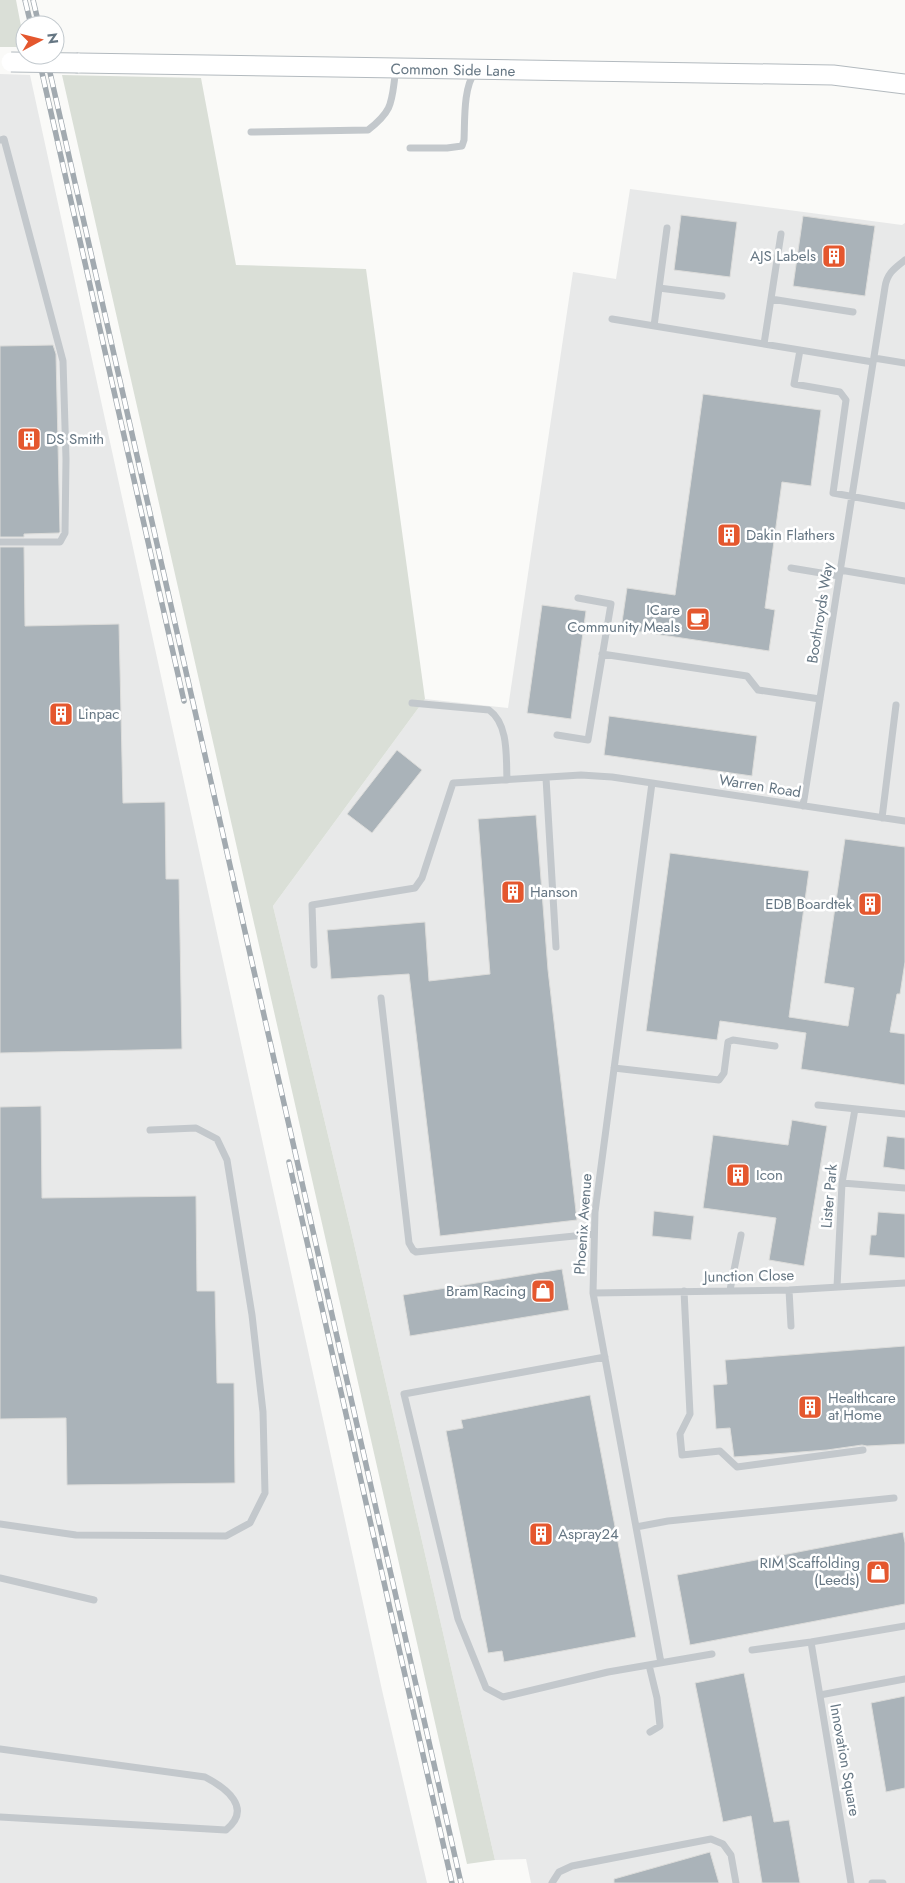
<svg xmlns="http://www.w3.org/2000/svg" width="905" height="1883" viewBox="0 0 905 1883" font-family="Jost,sans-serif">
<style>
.built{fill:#e8e9e9}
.green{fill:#dadfd7}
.building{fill:#aab3b9;stroke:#dcdcda}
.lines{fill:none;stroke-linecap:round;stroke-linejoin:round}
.secondary-casing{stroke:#b3babf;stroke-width:21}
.service{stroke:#c3c8cc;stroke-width:7}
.secondary{stroke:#fff;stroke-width:19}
.rail-casing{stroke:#a2aab0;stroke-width:5.5}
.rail{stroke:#fff;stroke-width:4;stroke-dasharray:11;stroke-linecap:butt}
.secondary-bridge-casing{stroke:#b3babf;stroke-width:21;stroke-linecap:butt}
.secondary-bridge{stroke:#fff;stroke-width:19}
.labels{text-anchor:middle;stroke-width:5;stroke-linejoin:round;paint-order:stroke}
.street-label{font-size:15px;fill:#657683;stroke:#fff}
.poi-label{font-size:15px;fill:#657683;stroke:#fff;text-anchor:start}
</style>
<rect width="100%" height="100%" fill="#fafaf8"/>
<!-- built -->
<path class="built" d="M0 74 30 75 382 1690 427 1883H0Z
M630 189 902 225 905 223V1883H531L526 1859 495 1860 352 1235 273 906 425 699 508 708 573 272 616 279Z"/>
<!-- green -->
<path class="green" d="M0 0H16L25 47H0Z
M62 75 201 78 236 265 366 269 425 699 273 906 352 1235 495 1860 467 1864Z"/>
<!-- building -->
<path class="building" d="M681 215 737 222 730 277 674 270Z
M803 216 875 226 865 296 793 286Z
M53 345 56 354 60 532 59 533 24 534V537H0V346Z
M703 394 821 410 811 486 782 482 765 608 775 610 769 651 621 629 627 588 675 595Z
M0 547H24L25 626 119 624 123 803 165 802 166 879H179L182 1049 0 1053Z
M542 605 586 611 571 719 527 713Z
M609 716 757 736 752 776 604 755Z
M397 750 422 770 372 833 347 814Z
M536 815 548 970 577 1220 440 1236 409 974 331 979 327 930 425 922 429 981 490 974 478 819Z
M845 839 905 847V962L900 994H897L890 1032 905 1034V1085L801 1069 806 1033 720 1021 717 1040 646 1031 670 853 809 871 789 1017 848 1026 854 988 824 983Z
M41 1106 42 1198 196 1196 197 1291H215L217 1383H234L235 1483 67 1485 66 1418 0 1419V1107Z
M792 1120 827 1126 804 1266 769 1260 776 1218 703 1208 713 1135 788 1145Z
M887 1136 905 1138V1170L883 1167Z
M654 1211 694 1216 691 1240 652 1236Z
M878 1212 905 1214V1258L869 1255 871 1235H876Z
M562 1269 569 1310 410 1336 403 1295Z
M905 1346V1444L867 1446 862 1445 827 1450 734 1457 730 1428 716 1429 713 1385 727 1384 725 1360Z
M590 1395 636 1637 504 1662 502 1651 488 1653 446 1431 463 1428 461 1420Z
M903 1532 905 1543V1604L690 1645 677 1575Z
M744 1673 774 1822 789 1820 800 1883H762L751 1816 723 1822 695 1683Z
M905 1696V1788L886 1792 871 1703Z
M710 1852 719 1883H614V1879Z"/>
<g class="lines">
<!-- secondary casing -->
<g class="secondary-casing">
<path id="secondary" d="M78 63 833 75 905 84"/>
</g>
<!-- service -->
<path class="service" d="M251 132 368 130C395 109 391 101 396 69
M0 140 4 139 63 361 66 459 65 533 60 542H0
M410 148H447L462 146 464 140C465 121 463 88 475 72
M659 288 722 296
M771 299 853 312
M612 319 873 362
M654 326 667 228
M764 344 781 234
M800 350 794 384 840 392 846 400 833 493 905 506
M874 358 905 363
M791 568 839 576
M840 570 905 581
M602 654 747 676 758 690 820 699
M412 703 489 710C509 724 506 758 507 780
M557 735 588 740 611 604 578 598
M546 778 556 947
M652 783 595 1212 593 1293 661 1663
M803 806 885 287C887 273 895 268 905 260
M882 818 896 705
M314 965 312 905 415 888 422 878 453 783 581 775 612 777 905 821
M381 998 409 1243 413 1250 416 1252 594 1234
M614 1068 719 1080 724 1073 728 1042 733 1040 775 1046
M818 1105 905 1114
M842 1183 905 1188
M837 1287 842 1183 855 1109
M730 1290 741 1235
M789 1290 791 1326
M684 1291 690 1414 680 1434 682 1455 720 1451 737 1467 863 1450
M593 1293 789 1290 905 1283
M605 1357 404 1394 458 1619 486 1688 503 1697 608 1672 712 1654
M0 1524 76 1535 226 1536 250 1523 265 1493 263 1412 252 1315 227 1160 217 1139 196 1128 150 1130
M636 1527 668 1521 894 1498
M0 1578 94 1600
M811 1642 851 1883
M752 1650 811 1642 905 1626
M649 1665 657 1698 660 1726 650 1732
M820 1695 905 1679
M0 1749 205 1777C226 1788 253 1808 226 1830L0 1817
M552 1883 559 1872 572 1866 711 1839 723 1844 731 1855 736 1883
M872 1883H883"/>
<!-- secondary -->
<use href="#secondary" class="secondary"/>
<!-- rail casing -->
<g class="rail-casing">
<path id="rail" d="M25 0 31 25
M33 0 39 25
M38 55 184 701
M46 55 461 1883
M289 1162 452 1883"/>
</g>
<!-- rail -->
<use href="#rail" class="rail"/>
<!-- secondary-bridge casing -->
<g class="secondary-bridge-casing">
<path id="secondary-bridge" d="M11 62 78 63"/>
</g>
<!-- secondary-bridge -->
<use href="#secondary-bridge" class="secondary-bridge"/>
</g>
<!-- icons -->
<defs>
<g id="building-square" transform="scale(1.25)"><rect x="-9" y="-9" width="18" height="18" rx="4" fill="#e4572e" stroke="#fff"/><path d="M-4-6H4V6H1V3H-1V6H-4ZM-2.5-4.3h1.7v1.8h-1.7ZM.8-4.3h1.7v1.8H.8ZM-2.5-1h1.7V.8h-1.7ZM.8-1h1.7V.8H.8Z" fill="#fff"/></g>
<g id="cafe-square" transform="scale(1.25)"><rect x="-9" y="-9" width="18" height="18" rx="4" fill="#e4572e" stroke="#fff"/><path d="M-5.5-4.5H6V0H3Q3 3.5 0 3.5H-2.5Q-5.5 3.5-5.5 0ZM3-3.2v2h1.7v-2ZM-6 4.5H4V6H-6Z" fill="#fff"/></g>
<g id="shop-square" transform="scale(1.25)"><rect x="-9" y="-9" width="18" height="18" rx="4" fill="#e4572e" stroke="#fff"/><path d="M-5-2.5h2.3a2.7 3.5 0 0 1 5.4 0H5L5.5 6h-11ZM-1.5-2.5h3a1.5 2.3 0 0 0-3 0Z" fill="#fff"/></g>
</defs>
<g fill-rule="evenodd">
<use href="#building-square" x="834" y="256"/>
<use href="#building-square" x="29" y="439"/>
<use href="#building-square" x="729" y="535"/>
<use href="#cafe-square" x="698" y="619"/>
<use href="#building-square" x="61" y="714"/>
<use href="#building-square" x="513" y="892"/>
<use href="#building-square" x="870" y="904"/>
<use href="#building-square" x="738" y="1175"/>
<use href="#shop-square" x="543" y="1291"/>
<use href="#building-square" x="810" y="1407"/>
<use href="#building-square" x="541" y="1534"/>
<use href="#shop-square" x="878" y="1572"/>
</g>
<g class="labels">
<!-- street labels -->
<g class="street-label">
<text transform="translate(453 70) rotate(1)" y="5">Common Side Lane</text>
<text transform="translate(820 613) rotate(-81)" y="5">Boothroyds Way</text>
<text transform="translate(760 786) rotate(9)" y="5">Warren Road</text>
<text transform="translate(829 1196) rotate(-85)" y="5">Lister Park</text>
<text transform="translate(583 1224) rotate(-86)" y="5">Phoenix Avenue</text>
<text transform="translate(749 1276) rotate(-1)" y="5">Junction Close</text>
<text transform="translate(845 1760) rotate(80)" y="5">Innovation Square</text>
</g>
<!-- poi labels -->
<g class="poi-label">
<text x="816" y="261" text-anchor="end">AJS Labels</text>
<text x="46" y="444">DS Smith</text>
<text x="746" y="540">Dakin Flathers</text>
<text x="680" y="615" text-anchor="end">ICare<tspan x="680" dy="17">Community Meals</tspan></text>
<text x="78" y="719">Linpac</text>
<text x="530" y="897">Hanson</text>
<text x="852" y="909" text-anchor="end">EDB Boardtek</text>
<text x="756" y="1180">Icon</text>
<text x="526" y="1296" text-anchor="end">Bram Racing</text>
<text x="828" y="1403">Healthcare<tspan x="828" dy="17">at Home</tspan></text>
<text x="558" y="1539">Aspray24</text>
<text x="860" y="1568" text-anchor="end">RIM Scaffolding<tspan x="860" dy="17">(Leeds)</tspan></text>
</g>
</g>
<!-- north arrow -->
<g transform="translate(40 40) rotate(83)"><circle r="24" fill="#ffffff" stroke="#c1c8cd"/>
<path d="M0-4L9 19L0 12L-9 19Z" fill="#e4572e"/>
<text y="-8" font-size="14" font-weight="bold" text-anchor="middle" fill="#657683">N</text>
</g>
</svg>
